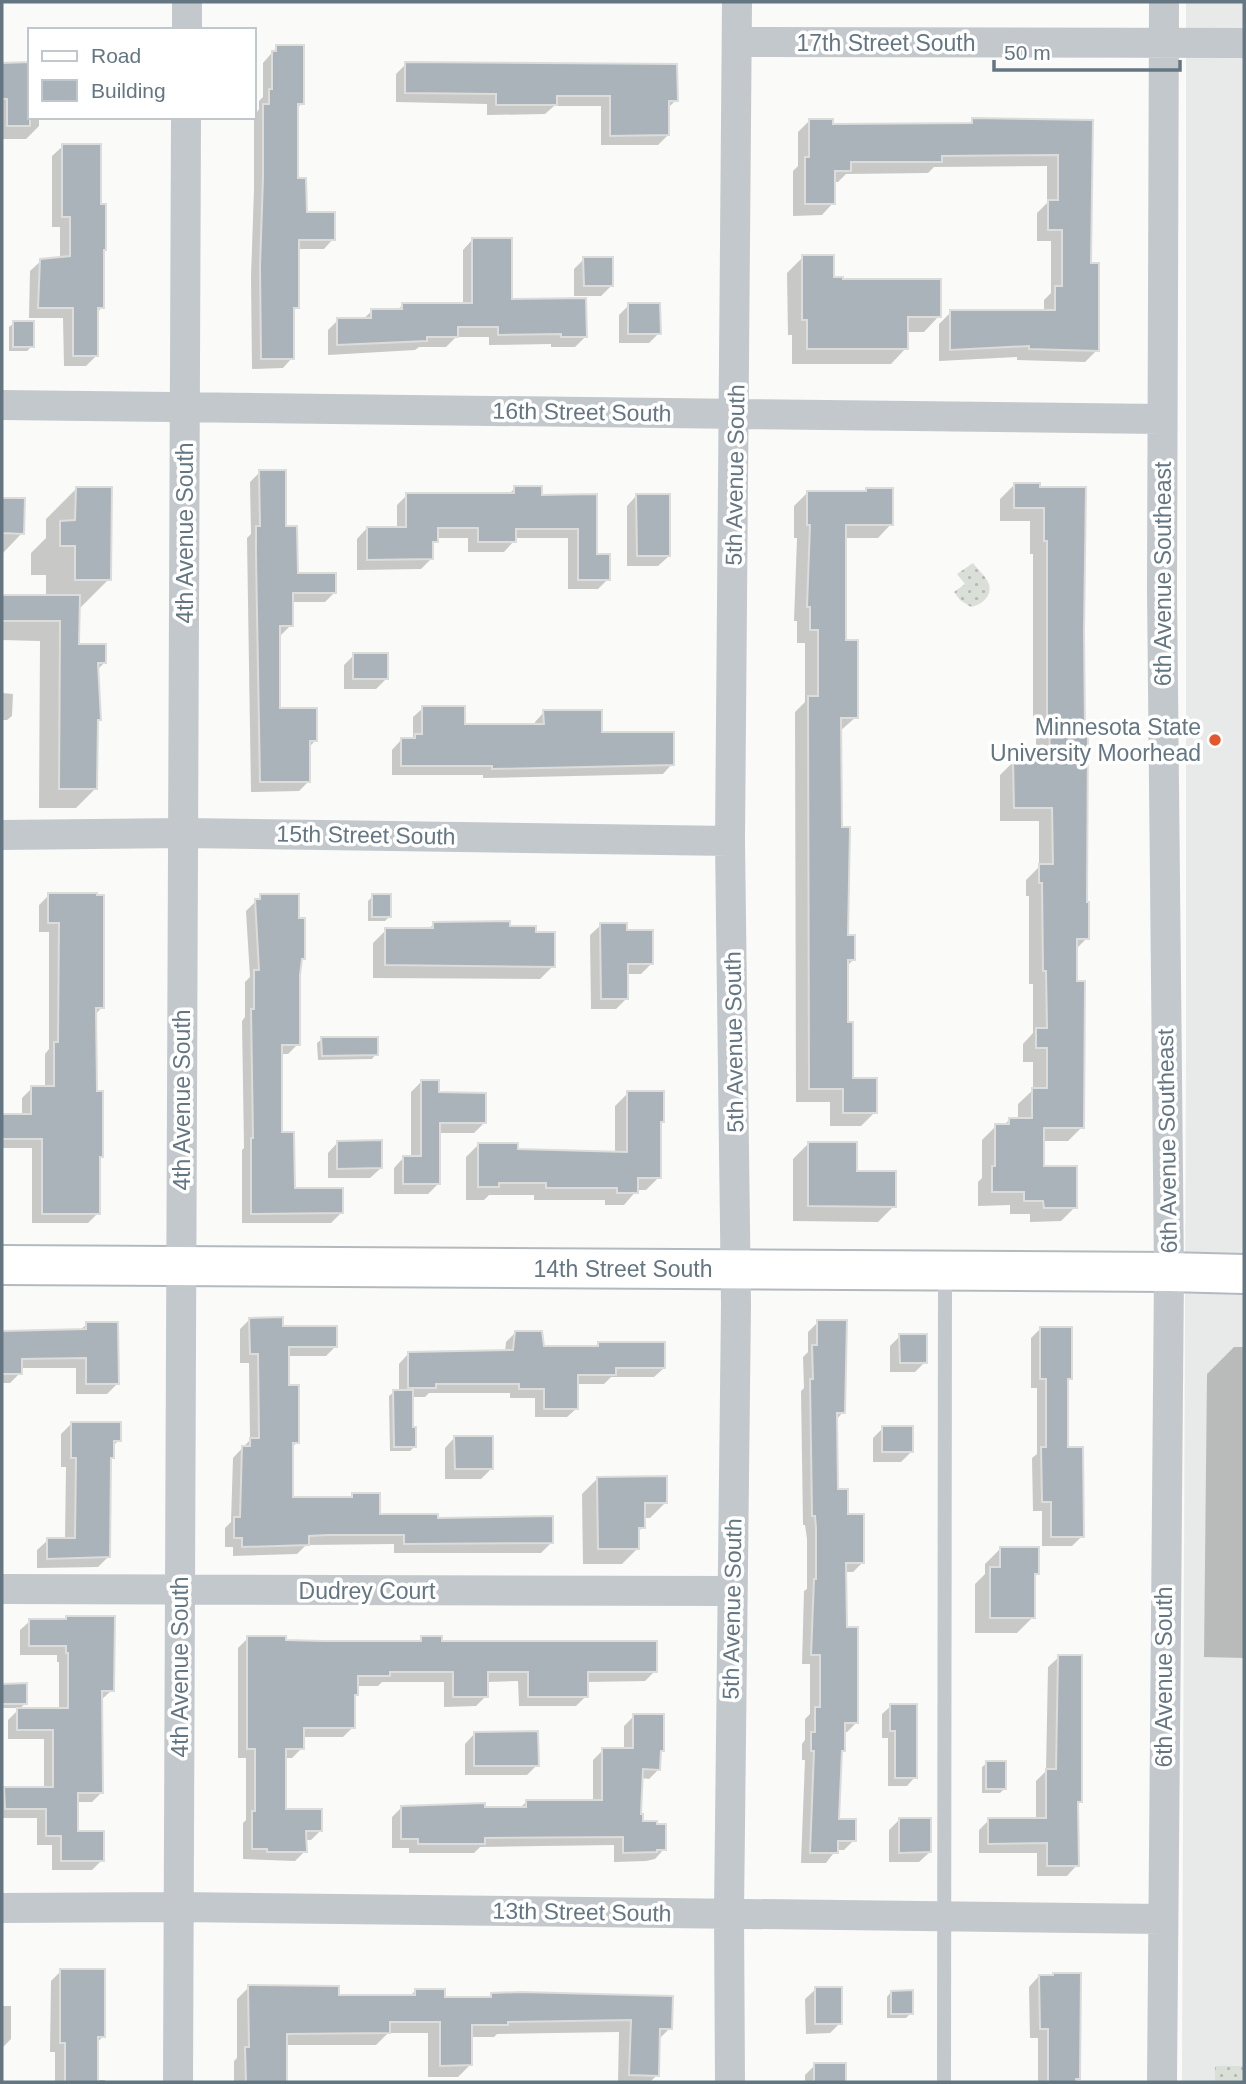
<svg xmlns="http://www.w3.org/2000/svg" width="1246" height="2084" viewBox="0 0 1246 2084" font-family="Helvetica,sans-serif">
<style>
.built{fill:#e8e9e9}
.park{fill:url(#park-dots)}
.shadow{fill:#0003}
.building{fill:#aab3b9;stroke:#dcdcda;stroke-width:2}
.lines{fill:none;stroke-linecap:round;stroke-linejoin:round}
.secondary-casing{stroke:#b3babf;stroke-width:42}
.lane{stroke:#c3c8cc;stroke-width:14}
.street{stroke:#c3c8cc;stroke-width:30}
.secondary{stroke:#fff;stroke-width:38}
.poi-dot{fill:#e4572e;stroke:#fff;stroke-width:2.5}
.labels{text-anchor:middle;stroke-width:7;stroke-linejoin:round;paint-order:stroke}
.street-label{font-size:23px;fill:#657683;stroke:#fff}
.poi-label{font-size:23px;fill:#657683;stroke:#fff;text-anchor:end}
</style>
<defs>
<pattern id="park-dots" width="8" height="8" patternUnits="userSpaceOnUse" patternTransform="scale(1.75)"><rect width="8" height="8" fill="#dadfd7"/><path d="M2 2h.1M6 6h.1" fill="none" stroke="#b4b9b4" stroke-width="1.8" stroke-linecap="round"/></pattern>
</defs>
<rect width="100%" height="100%" fill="#fafaf8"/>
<!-- built -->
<path class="built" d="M1186 2H1244V2082H1182L1186 1049Z"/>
<!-- park -->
<path class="park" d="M973 563C977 569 985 575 988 582 994 595 982 605 971 607L960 600 954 592 965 584 957 574Z
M1215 2066H1244V2082H1215Z"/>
<!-- shadow -->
<path class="shadow" d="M277 47 302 103 297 109V180L305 214 333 239 324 249H297V308L292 312V358L283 368 252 369 251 277 254 189V117L259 109V101L263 97V63Z
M2 64H30V117H39V126L26 139H2Z
M406 64 676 100 668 108V135L658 145H601V106H554L545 114 487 115V104L396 102V74Z
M810 120 831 125H967L973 120 1091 121 1089 265 1097 350 1085 362 1017 360V357L939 361V324L951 312H1044V300L1051 293V241H1037V213L1047 203V166L934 167 928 173 846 174 838 182H833V203L822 215 793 216V171L798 166V132Z
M63 146 99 206 102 307 96 314 97 355 86 366H64L63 318H29L30 271 41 261 60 259V227H52V156Z
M473 239 510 300 585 337 575 347H551V344L489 345V337H456L446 347H419L415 350 328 355V330L338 320H362L372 311 397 310 403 305 463 304V250Z
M803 257 833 279 939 316 924 332H906V348L891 364H792V335H788L787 273Z
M584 259 611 286 601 296H574V269Z
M629 305 659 333 649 343H619V315Z
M14 323 32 346 27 351H9V327Z
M260 472 285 528 296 575 335 592 325 602H291V625L281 635H278V710L315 741 309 747V781L299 791 251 792 247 538 251 534 250 482Z
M1014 485 1038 489H1084L1082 631 1087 938 1076 949 1082 1127 1068 1141H1043V1168L1075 1207 1061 1221 1030 1222V1214H1010V1205L978 1206V1182L982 1178V1140L996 1126 1004 1125 1009 1120H1018V1104L1033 1090V1062H1023V1044L1033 1033V984H1029V896H1026V880L1039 867V821H1000V775L1014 761H1036V729H1033V554H1030V521H1000V499Z
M515 488 540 497 595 496 596 556 608 579 598 589H568V538H514V541L504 552H468V538H437L431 547V559L421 569 357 570V539L367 528H397V505L407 495H508Z
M76 489 109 579 79 609 77 646 104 663 97 670 96 788 76 808H39L40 641 2 640V596L46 597V575H31V553L46 538V519Z
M891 490V524L878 538H844V642L856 717 840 731V829L846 936 854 959 846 967V1023L852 1080 875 1112 861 1126H830V1102H796L795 712 805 702V643H797V621H794L797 538H794V506L808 492Z
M637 495 669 556 658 566H627V506Z
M2 500H23L22 533 2 554Z
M354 655 386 679 376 689H344V665Z
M2 693 13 694 12 716 7 720H2Z
M423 708 464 726H535V722L544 712 672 764 663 774 483 778V775H392V750L401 740 413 738V717Z
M49 895 102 1007 95 1015V1093L101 1157 98 1160V1213L88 1223H32V1148H2V1116H22V1098L32 1088 45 1087V1054L49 1049V932H39V905Z
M261 896 300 961 298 1044 288 1054H280V1133L293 1190 341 1213 331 1223H242V1150L244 1148 242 1021 245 1017V982L250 977 246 911Z
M373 896 389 917 385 921H368V901Z
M434 924 509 928 534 934 553 966 540 979 373 978V943L386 930H427Z
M601 925 626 932 651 964 641 974H626V999L616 1009H591L590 935Z
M322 1039 376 1054 372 1059 318 1060 317 1043Z
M422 1081 484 1123 474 1133H438L439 1183 428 1194H394V1168L404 1157H411V1092Z
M628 1093 662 1121 659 1124V1177L646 1190H637L624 1205H605V1200H534V1195H489L484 1200H466V1157L479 1144 516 1151 615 1153V1106Z
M338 1142 381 1168 370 1178H328V1153Z
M809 1143 855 1173 894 1206 878 1222 793 1221V1159Z
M250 1319 336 1346 326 1356H288V1386L297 1442 291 1449 292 1499H349L353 1495 379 1515 437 1520 551 1543 541 1553H394V1544L306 1545 297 1554 233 1556V1547H225V1528L231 1522 233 1458 250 1440 249 1363H240V1329Z
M818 1322 843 1412 836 1420 837 1491 863 1562 853 1572H844L845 1629 857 1722 847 1732H843L837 1821 854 1840 844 1850H836L826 1863H801L805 1760H802V1744L805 1740V1719L810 1714V1664H802L804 1591 807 1589V1539L805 1525H803L801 1391 804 1388 803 1357 808 1352V1332Z
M87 1324 117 1384 107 1394H76V1368H20V1373L10 1383H2V1333L80 1330Z
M1041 1328 1070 1379 1067 1382V1449L1082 1536 1072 1546H1042V1511H1033L1032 1458 1037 1454V1388H1031V1338Z
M516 1332 543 1348H595L599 1344 664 1368 654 1377H611L604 1384H576L577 1408 567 1417H535V1398H510V1393H429L425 1397H411V1429L414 1447 410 1451H390L389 1396 394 1392H399V1364L408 1354 505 1352 506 1342Z
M900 1336 925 1362 915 1372H890V1346Z
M1234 1347H1244V1658L1204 1657 1207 1374Z
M71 1424 119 1440 112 1447V1457L109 1460 108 1557 98 1567 37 1568V1550L48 1540H65L66 1467H61V1434Z
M883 1428 911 1452 901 1462H873V1438Z
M455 1437 491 1469 481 1479H445V1448Z
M598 1478 666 1502 650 1518H643V1527L638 1532V1548L622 1564H583L582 1494Z
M1000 1549 1037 1574 1033 1577V1617L1017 1633H975V1584L985 1574V1564Z
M113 1618 112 1690 101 1700 102 1792 92 1802H76V1833L102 1860 92 1870H52V1845H37V1818H2V1792L5 1789H44V1739H8V1720L20 1708H2V1685H26V1703L18 1710H59V1662H57V1655H20V1630L30 1621Z
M248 1638 284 1641 417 1643 422 1638 440 1643 655 1671 645 1681 586 1682V1696L576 1706H519L518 1681 486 1682V1696L476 1706 444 1707V1682H382L378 1686H356L357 1695 353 1698V1727L343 1737H302V1748L292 1758H284V1811L321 1830 311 1840H305V1851L295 1861 243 1859V1823L246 1820V1758H238V1648Z
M1059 1657 1081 1802 1076 1806 1077 1865 1067 1876H1037V1853H979V1830L989 1820H1036V1781L1046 1771 1048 1667Z
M891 1706 915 1777 907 1786H888V1738H882V1714Z
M634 1716 662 1750 659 1753V1769L649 1779 641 1778 639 1815 641 1822 664 1849 655 1859 646 1861 614 1862V1845L480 1847 474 1853H409V1848H392V1817L402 1807 519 1809 526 1802H593V1760L603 1750H624V1726Z
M475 1733 537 1765 527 1775H465V1744Z
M987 1763 1004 1789 1000 1793H982V1767Z
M899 1820 930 1852 919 1862H889V1830Z
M61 1971 104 2036 96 2043V2080H105V2082H55V2052H50L51 1981Z
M1039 1976H1052L1078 2079 1075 2082H1038V2038H1030L1029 1987Z
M249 1987 338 1996H410L415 1991 443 1999H487L491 1995 521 1994 670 2028 658 2040 657 2075 650 2082H618L619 2032 497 2034 494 2037H471V2064L458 2077H428V2033H388L376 2045H285L286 2082H234V2061L237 2058V1999Z
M816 1989 840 2023 830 2033 806 2034 805 1999Z
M891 1992 911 2013 906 2018H887V1997Z
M2 2006H11V2039L2 2048Z
M844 2064V2082H805V2075L815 2065Z"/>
<!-- building -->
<path class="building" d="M276 45H304V104H298V178H306L307 212H335V240H299V308H294V359H261L260 266 263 178V104H269V89H272V51H276Z
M30 62V126H7V99H2V63Z
M405 62 677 64 678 101H669V135L610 136V96H557V105H496V94L405 93Z
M972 118 1093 120 1091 263H1099V351L1029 349V346L950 350V310H1055V286H1062V230H1048V200H1058V155L942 156V162H851V171H835V204H805V157H809V119H833V124L972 123Z
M62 144H101V204H106V250H104V308H98V356H73V308H38L40 259 70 256V217H62Z
M472 238H512V299L586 298 587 337H561V334L498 335V327H458V337H427V341L337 345V318H371V309H402V303H472Z
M802 255H834V277H843V279H941V317H908V349H807V320H802Z
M583 257H613V286H584Z
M628 303H660L661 334H628Z
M13 321H34V347H13Z
M259 470H286V526H297L298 573H336V593H293V626H280V708H317V741H310V782H260L256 555V526H260Z
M1014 483H1040V487H1086L1084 631 1085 732H1088L1087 902H1089V939H1077V981H1085L1084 1128H1044V1166H1077V1208H1044L1043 1201H1024V1192H992V1166H995V1124H1009V1118H1032V1088H1047V1048H1036V1028H1047L1046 971H1043L1042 883H1039V864H1053L1052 808H1014L1013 759H1050L1049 716H1047V541H1044V508H1014Z
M514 486H542V495L597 494V554H610V580H578V529H516V542H478V528H438V542H433V559L367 560V527H406V493H514Z
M76 487H112L111 580H75V546H60V521L75 520Z
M866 488H893V525H846V640H858V718H841L842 827H850L848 935H855V960H848V1022H853V1078H877V1113H843V1089H809L808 696H818V630H810V607H807L810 525H807V491H866Z
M636 494H670V556H637Z
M2 498H25L24 534 2 533Z
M2 595H80L79 644H106V663H98L101 720H98L97 789H59L60 621H2Z
M353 653H388V679H353Z
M422 706H465V724H544L543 710H602V732H674V765L492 769V766H401V738H415V734H422Z
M48 893H97V895H104V1008H96L97 1091H103V1157H100V1214H42V1139H2V1114H31V1086H54V1042H58L59 923H48Z
M260 894H299V918H305V959H302L300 975V1045H282V1132H294L295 1188H343V1213L251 1214V1138H253L251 1009H254V970H259L255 899H260Z
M372 894H391V917H372Z
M510 921V926H536V932H555V967L385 965V928H433V922Z
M600 923H627V930H653V964H628V999H601Z
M321 1037H378V1055L322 1056Z
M421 1080H439V1092L486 1093V1123H440V1184H403V1156H421Z
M627 1091H664V1122H661V1178H638V1193H617V1188H546V1183H499V1187H478V1143H518V1149L627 1152Z
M382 1140V1168L337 1169V1141Z
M808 1142H857V1171H896V1207L808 1206Z
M283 1317V1326H337V1347H289V1385H299V1443H293V1497H352V1493H380V1514H438V1518L553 1516V1543L404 1544V1535H328L309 1536V1545L242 1547V1538H234V1517H240L242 1446H250V1438H259L258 1354H250L249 1318Z
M817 1320H847L845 1413H837L838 1489H848V1514H864V1563H846L847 1627H858V1723H845V1751H842L839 1819H856V1841H838V1853H810L814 1751H811V1732H815V1707H820V1655H811L814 1579H816V1528L815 1516H812L810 1379H813L812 1345H817Z
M86 1322H118L119 1384H86V1358L22 1359V1374H2V1331L86 1329Z
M1040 1327H1072V1379H1068V1447H1083L1084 1537H1051V1502H1042L1041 1447H1046V1379H1040Z
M515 1331H542L544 1346H598V1342H665V1368H616V1375H578V1409H544V1389H519V1384H436V1388H408V1352L513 1350Z
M899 1334H927V1363H900Z
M393 1390H413V1427H416V1447H394Z
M71 1422H121V1441H114V1458H111L110 1557 47 1559V1538H75L76 1458H71Z
M882 1426H913V1452H882Z
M454 1436H493V1469H455Z
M667 1476V1503H645V1528H639V1549H598L597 1477Z
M1000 1547H1039V1574H1035V1618H990V1567H1000Z
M66 1616H115L114 1691H102L103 1793H78V1831H104V1861H61V1836H46V1809H5L4 1787H53V1730H17V1708H68V1653H66V1646H29V1619H66Z
M247 1636H286V1640L324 1641H421V1636H442V1641H657V1672H588V1697H528V1672H488V1697H453V1672H390V1676H358V1695H355V1728H304V1749H286V1809H322V1831H306L307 1852H267V1849H252V1811H255V1749H247Z
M1058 1655H1082V1802H1078L1079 1866H1047V1843L988 1844V1818H1046V1769H1056Z
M27 1683V1704H2V1684Z
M890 1704H917V1778H895V1731H890Z
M633 1714H664V1751H661L660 1770 643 1769 641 1814H643V1821H657V1824H666V1850H657V1852L623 1853V1837L485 1838V1844H418V1839H401V1806L485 1803V1807H526V1800H602V1748H633Z
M538 1731 539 1766H474V1732Z
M986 1761H1006V1789H986Z
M899 1818H931V1852L899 1853Z
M60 1969H105V2037H98V2082H65V2043H60Z
M1053 1973H1081L1080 2079H1076V2082H1048V2029H1040L1039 1975H1053Z
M248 1985 339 1986V1995H415V1989H445V1997H491V1993L521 1992 673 1996 672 2029H660L659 2076 629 2075 631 2020 508 2022V2025H472V2065L440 2066V2022H390V2033L287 2034V2082H246L245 2047H249Z
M815 1987H842V2024H815Z
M913 1990V2014H891V1991Z
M814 2063H846V2082H814Z"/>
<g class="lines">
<!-- secondary casing -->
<g class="secondary-casing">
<path id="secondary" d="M2 1265 1169 1272 1244 1274"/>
</g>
<!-- lane -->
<path class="lane" d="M944 2082 945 1272"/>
<!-- street -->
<path class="street" d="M187 30V2
M739 42 1244 43
M2 405 1162 419
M2 835 184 833 730 841
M2 1589 732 1591
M2 1908 180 1907 1163 1919
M178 2082 186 117
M730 2082 729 1913 736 1304 730 841 737 2
M1162 2082 1169 1272 1162 589 1164 2"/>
<!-- secondary -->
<use href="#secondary" class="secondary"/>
</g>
<!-- markers -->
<circle class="poi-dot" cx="1215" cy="740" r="7"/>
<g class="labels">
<!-- street labels -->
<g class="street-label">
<text x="886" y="51">17th Street South</text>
<text transform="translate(582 412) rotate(1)" y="8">16th Street South</text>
<text transform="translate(735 475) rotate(-89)" y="8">5th Avenue South</text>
<text transform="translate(185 533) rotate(-90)" y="8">4th Avenue South</text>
<text transform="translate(1163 574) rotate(-90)" y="8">6th Avenue Southeast</text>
<text transform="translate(366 835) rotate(1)" y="8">15th Street South</text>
<text transform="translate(734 1042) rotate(-91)" y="8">5th Avenue South</text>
<text transform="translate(182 1100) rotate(-90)" y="8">4th Avenue South</text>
<text transform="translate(1167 1141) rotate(-91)" y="8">6th Avenue Southeast</text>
<text x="623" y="1277">14th Street South</text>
<text x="367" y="1599">Dudrey Court</text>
<text transform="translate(732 1609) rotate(-89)" y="8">5th Avenue South</text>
<text transform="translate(180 1667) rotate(-90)" y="8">4th Avenue South</text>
<text transform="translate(1164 1677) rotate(-90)" y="8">6th Avenue South</text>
<text transform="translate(582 1912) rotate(1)" y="8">13th Street South</text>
</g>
<!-- poi labels -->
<g class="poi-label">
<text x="1201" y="735">Minnesota State<tspan x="1201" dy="26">University Moorhead</tspan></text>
</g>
</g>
<!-- border -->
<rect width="1246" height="2084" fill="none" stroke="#657683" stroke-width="7"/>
<!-- legend -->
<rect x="28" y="28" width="228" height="91" fill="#ffffff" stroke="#c1c8cd" stroke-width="2"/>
<rect x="42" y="51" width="35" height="10" fill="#ffffff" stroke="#c1c8cd" stroke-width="2"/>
<text x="91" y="63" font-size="21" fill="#657683">Road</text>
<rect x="42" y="80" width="35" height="21" fill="#aab3b9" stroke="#c1c8cd" stroke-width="2"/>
<text x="91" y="98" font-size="21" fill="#657683">Building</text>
<!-- scale -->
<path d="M994 60v10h186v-10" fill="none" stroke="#657683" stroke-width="3.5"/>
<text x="1004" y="60" font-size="21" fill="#657683" stroke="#ffffff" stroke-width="5" paint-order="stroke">50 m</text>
</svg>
